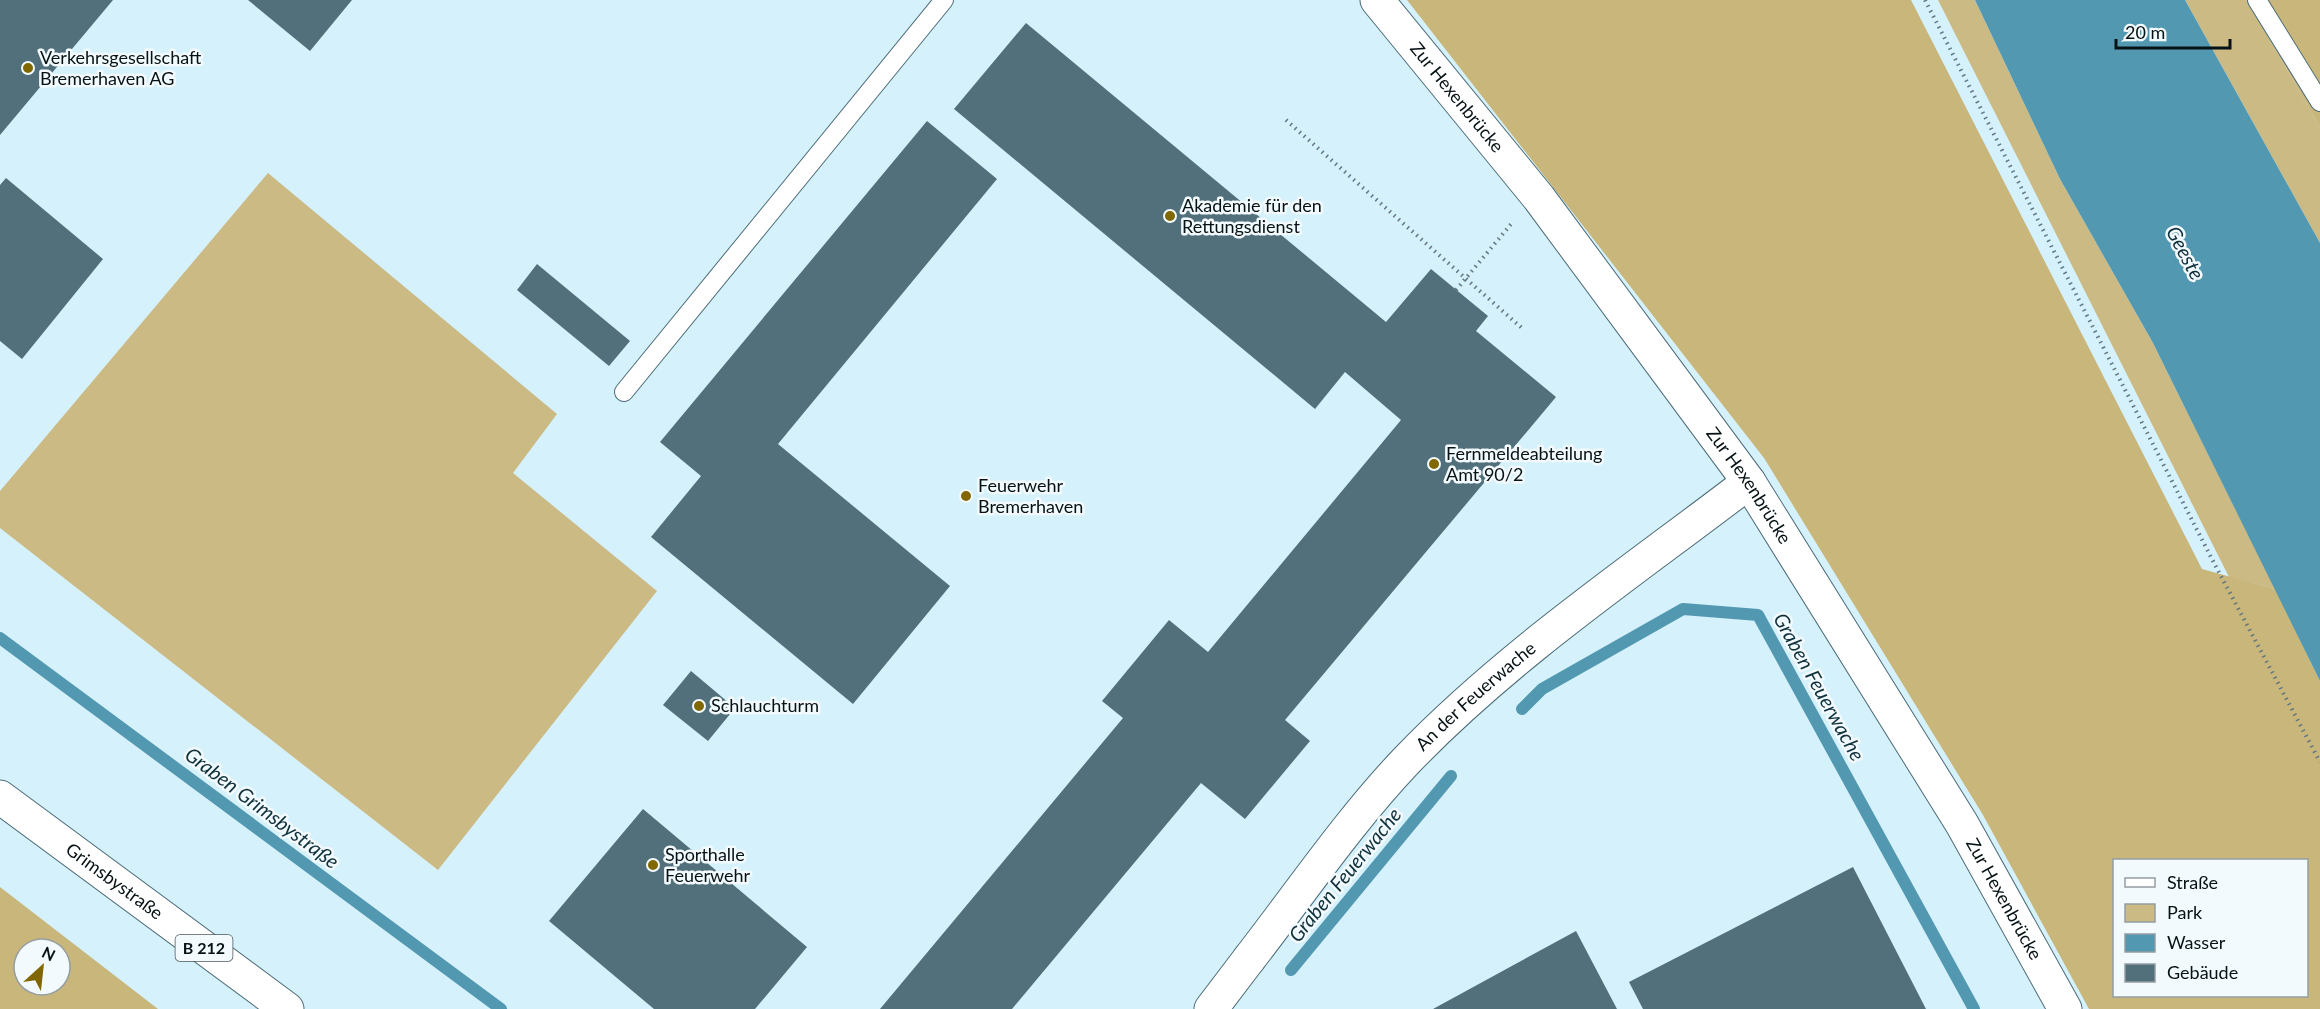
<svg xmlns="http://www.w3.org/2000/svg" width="2320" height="1009" viewBox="0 0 2320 1009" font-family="Lato,sans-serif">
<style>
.green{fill:#ccba85}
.forest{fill:#c9b67b;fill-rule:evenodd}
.water{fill:#5398b1}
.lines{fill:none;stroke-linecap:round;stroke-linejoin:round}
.stream{stroke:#5398b1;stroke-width:12}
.building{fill:#51707c}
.lane-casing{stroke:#4c6b77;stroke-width:20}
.street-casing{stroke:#4c6b77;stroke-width:35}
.highway-casing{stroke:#4c6b77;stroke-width:35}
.path{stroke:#64777e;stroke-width:4;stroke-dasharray:1.5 4.5;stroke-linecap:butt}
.lane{stroke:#fff;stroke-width:18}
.street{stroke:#fff;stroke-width:33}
.highway{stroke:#fff;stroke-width:33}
.poi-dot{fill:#806700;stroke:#f3fafd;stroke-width:2}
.labels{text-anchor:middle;stroke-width:5;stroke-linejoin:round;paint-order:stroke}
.shield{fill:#f3fafd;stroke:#4d585b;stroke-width:1.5}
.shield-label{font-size:16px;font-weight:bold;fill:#061216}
.poi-label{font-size:18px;fill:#061216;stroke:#f3fafd;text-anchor:start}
.street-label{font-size:18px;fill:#061216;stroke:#f3fafd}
.water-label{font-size:20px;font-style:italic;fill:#0f313c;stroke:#f3fafd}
</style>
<rect width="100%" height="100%" fill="#d5f1fc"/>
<!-- green -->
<path class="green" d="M1938 0H1975L2060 179 2153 343 2275 589 2229 577Z
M2185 0H2247L2320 127V243Z
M268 173 557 414 513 473 657 591 438 870 0 528V491Z"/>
<!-- forest -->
<path class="forest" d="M1407 0H1911L2202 569 2275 589 2320 681V1009H2089L1983 815 1764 458ZM2114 860H2306V996H2114Z
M2247 0H2320V127Z
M0 887 158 1009H0ZM24 949H60V985H24Z"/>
<!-- water -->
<path class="water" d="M1975 0H2185L2320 243V681L2153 343 2060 179Z"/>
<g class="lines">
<!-- stream -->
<path class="stream" d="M0 638 501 1009
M1522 709 1542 689 1683 609 1758 615 1974 1009
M1291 970 1451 776"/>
</g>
<!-- building -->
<path class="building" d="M0 0H113L0 135Z
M248 0H352L310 51Z
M1026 23 1386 322 1431 269 1488 316 1476 331 1556 397 1285 720 1310 741 1245 819 1201 783 1012 1009H880L1123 718 1102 701 1169 620 1208 652 1401 420 1345 372 1315 409 954 109Z
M927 121 997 179 778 444 950 586 853 704 651 537 701 476 660 442Z
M6 178 103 259 22 359 0 341V185Z
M537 264 630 341 609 366 517 290Z
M691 671 735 708 708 741 663 705Z
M643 809 807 947 755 1009H654L549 921Z
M1853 867 1926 1009H1643L1629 982Z
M1576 931 1617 1009H1433Z"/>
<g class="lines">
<!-- lane casing -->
<g class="lane-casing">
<path id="lane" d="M2257 0 2320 102
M624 392 944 0"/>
</g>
<!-- street casing -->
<g class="street-casing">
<g id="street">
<path id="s1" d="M1377 0 1539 198 1749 482 1962 824 2065 1009"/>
<path id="s2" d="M1249 959C1301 892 1349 821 1407 760 1509 654 1633 571 1749 482"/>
</g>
</g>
<!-- highway casing -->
<g class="highway-casing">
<g id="highway">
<path id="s3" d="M0 797 287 1009"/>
<path d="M1211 1009 1249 959"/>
</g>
</g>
<!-- path -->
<path class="path" d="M1925 0 2214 563 2320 762
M1286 120 1523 329
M1456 290 1512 223"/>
<!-- lane -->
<use href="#lane" class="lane"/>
<!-- street -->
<use href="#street" class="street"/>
<!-- highway -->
<use href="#highway" class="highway"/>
</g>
<!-- markers -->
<g class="poi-dot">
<circle cx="28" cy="68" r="6"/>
<circle cx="1170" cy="216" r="6"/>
<circle cx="1434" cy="464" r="6"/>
<circle cx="966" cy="496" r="6"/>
<circle cx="699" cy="706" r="6"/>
<circle cx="653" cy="865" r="6"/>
</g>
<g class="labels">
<!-- shield labels -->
<rect class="shield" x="175.5" y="935" width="57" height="26" rx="4.5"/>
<g class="shield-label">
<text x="204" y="954">B 212</text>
</g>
<!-- poi labels -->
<g class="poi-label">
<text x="40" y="64">Verkehrsgesellschaft<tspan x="40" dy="21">Bremerhaven AG</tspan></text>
<text x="1182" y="212">Akademie für den<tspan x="1182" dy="21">Rettungsdienst</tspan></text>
<text x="1446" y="460">Fernmeldeabteilung<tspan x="1446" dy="21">Amt 90/2</tspan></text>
<text x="978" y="492">Feuerwehr<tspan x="978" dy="21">Bremerhaven</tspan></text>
<text x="711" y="712">Schlauchturm</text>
<text x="665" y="861">Sporthalle<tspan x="665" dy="21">Feuerwehr</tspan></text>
</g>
<!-- street labels -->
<g class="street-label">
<text dy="6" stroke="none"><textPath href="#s1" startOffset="126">Zur Hexenbrücke</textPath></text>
<text dy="6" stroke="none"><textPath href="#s1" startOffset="612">Zur Hexenbrücke</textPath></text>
<text dy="6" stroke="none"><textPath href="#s2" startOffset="348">An der Feuerwache</textPath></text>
<text dy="6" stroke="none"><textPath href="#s3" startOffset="142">Grimsbystraße</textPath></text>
<text dy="6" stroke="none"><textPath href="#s1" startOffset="1098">Zur Hexenbrücke</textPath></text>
</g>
<!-- water labels -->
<g class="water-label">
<text transform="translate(2185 253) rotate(62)" y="7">Geeste</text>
<text transform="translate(1819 687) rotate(61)" y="7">Graben Feuerwache</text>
<text transform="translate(262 808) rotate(37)" y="7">Graben Grimsbystraße</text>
<text transform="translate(1345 875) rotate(-51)" y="7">Graben Feuerwache</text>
</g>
</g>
<!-- legend -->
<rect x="2113" y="859" width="195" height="138" fill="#f3fafd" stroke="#949da1" stroke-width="1.5"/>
<rect x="2125" y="878" width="30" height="9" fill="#ffffff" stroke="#949da1" stroke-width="1.5"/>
<text x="2167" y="889" font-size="18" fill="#061216">Straße</text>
<rect x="2125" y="904" width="30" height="18" fill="#ccba85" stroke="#949da1" stroke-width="1.5"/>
<text x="2167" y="919" font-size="18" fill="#061216">Park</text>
<rect x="2125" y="934" width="30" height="18" fill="#5398b1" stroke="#949da1" stroke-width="1.5"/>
<text x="2167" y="949" font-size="18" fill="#061216">Wasser</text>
<rect x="2125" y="964" width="30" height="18" fill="#51707c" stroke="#949da1" stroke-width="1.5"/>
<text x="2167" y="979" font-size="18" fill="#061216">Gebäude</text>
<!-- north arrow -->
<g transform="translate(42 967) rotate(27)"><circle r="28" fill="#f3fafd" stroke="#949da1" stroke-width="1.5"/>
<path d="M0-4.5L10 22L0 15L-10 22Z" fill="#806700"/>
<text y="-9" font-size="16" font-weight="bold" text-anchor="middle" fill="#061216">N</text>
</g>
<!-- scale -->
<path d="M2116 39v9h114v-9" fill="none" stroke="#061216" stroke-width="3"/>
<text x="2125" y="39" font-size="18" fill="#061216" stroke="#f3fafd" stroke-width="4.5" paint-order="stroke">20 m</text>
</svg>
